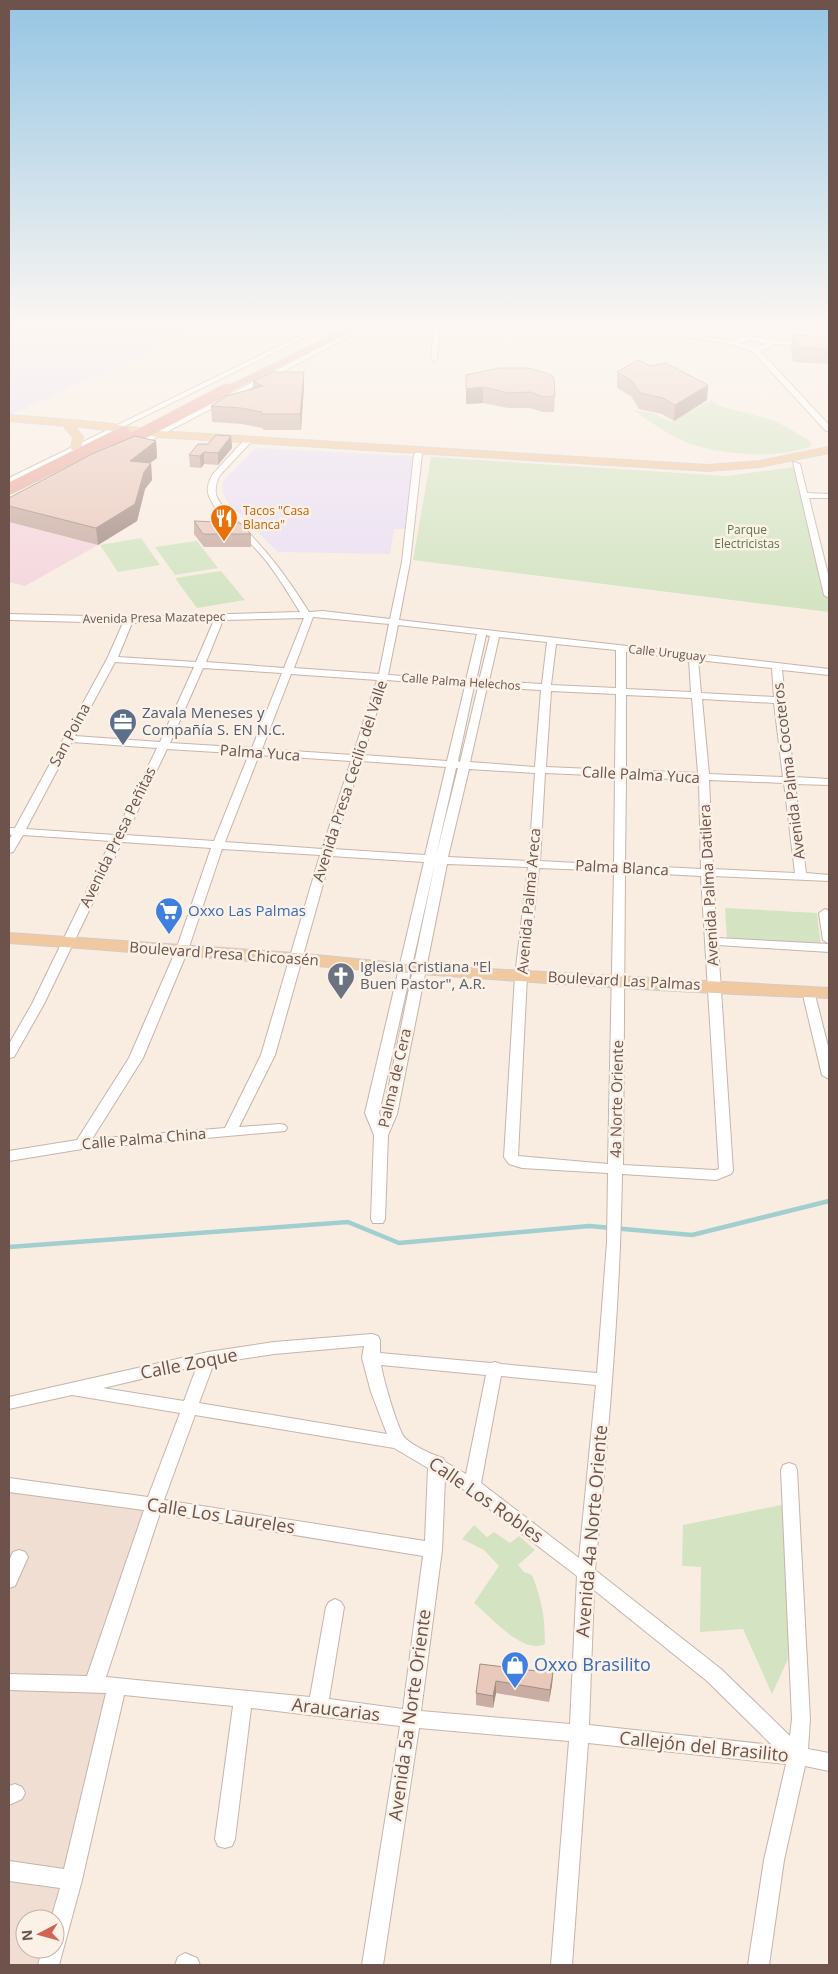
<svg xmlns="http://www.w3.org/2000/svg" width="838" height="1974" viewBox="0 0 838 1974" font-family="'Open Sans',sans-serif">
<style>
.residential{fill:#efded1;fill-rule:evenodd}
.education{fill:#eadff4}
.medical{fill:#f5d6de}
.green{fill:#d4e4c3}
.lines{fill:none;stroke-linecap:round;stroke-linejoin:round}
.stream{stroke:#a1cecf;stroke-width:4.5}
.minor-casing{stroke:#c7b4ab;stroke-width:2}
.major-casing{stroke:#d3cbc9;stroke-width:2}
.highway-casing{stroke:#d3cbc9;stroke-width:1}
.minor{fill:#fff;fill-rule:evenodd}
.major{fill:#f0c9a1;fill-rule:evenodd}
.highway{fill:#ecaaa0;fill-rule:evenodd}
.highway-bridge-casing{stroke:#d3cbc9;stroke-width:12;stroke-linecap:butt}
.highway-bridge{stroke:#ecaaa0;stroke-width:11}
.wall{fill:#c9ada3}
.shaded-wall{fill:#a48d84}
.building{fill:#eac9bd;stroke:#a48d84}
.labels{text-anchor:middle;stroke-width:5;stroke-linejoin:round;paint-order:stroke}
.far-food-label{font-size:12px;fill:#c56008;stroke:#fcf1e7;text-anchor:start}
.far-park-label{font-size:12px;fill:#5c7748;stroke:#fcf1e7}
.far-street-label{font-size:12px;fill:#6d534c;stroke:#fcf1e7}
.service-label{font-size:15px;fill:#4e5e75;stroke:#fcf1e7;text-anchor:start}
.street-label{font-size:15px;fill:#6d534c;stroke:#fcf1e7}
.shop-label{font-size:15px;fill:#366cbe;stroke:#fcf1e7;text-anchor:start}
.worship-label{font-size:15px;fill:#5b616d;stroke:#fcf1e7;text-anchor:start}
.near-street-label{font-size:18px;fill:#6d534c;stroke:#fcf1e7}
.near-shop-label{font-size:18px;fill:#366cbe;stroke:#fcf1e7;text-anchor:start}
</style>
<rect width="100%" height="100%" fill="#f9ede2"/>
<!-- residential -->
<path class="residential" d="M9 1490 148 1511 91 1676 122 1683 55 1965H9ZM25 1919H55V1949H25Z"/>
<!-- education -->
<path class="education" d="M9 328H202L10 415Z
M256 448 414 456 405 529H394L390 554 278 552 229 504 223 494 222 486 225 479Z"/>
<!-- medical -->
<path class="medical" d="M9 522 98 545 25 586 9 582Z"/>
<!-- green -->
<path class="green" d="M711 400 720 406 776 421 810 441 811 446C778 460 711 455 679 439 663 431 648 420 633 410L652 413 671 422Z
M431 457 727 476 794 467 829 595V612L413 560Z
M141 538 160 565 118 572 100 545Z
M197 541 218 568 175 575 155 547Z
M221 571 245 600 197 608 175 578Z
M725 908 817 913 821 946 727 940Z
M786 1504 788 1659 772 1694 743 1629 700 1632 701 1567 682 1566 683 1525Z
M474 1525 487 1537 494 1532 510 1543 519 1536 535 1550 518 1565 524 1572 532 1575C542 1600 545 1618 545 1644 523 1655 491 1617 474 1603L499 1566 484 1550 462 1539Z"/>
<g class="lines">
<!-- stream -->
<path class="stream" d="M9 1247 348 1222 399 1243 589 1226 692 1235 829 1201"/>
<!-- minor casing -->
<g class="minor-casing">
<path id="minor" d="M316 328H324L9 483V478Z
M358 328H366L136 448 129 446Z
M434 328H440L437 359 434 361 431 359Z
M636 328H650L734 341 737 338 750 336 771 340 829 342V346L774 344 770 348 760 351 829 425V431H826L752 351 734 345ZM750 340 767 344 753 347 740 343Z
M246 438 253 440 220 475C217 480 215 487 216 494 218 503 228 512 234 518 266 549 286 575 309 612L323 611 390 619 402 562 414 454 421 447 425 449 422 454 410 562 399 620 829 669V675L782 670 794 777 829 779V785L795 784 806 873 829 875V881L713 876 717 938 829 944V952L718 945 733 1171 731 1174 716 1180 622 1174C620 1307 608 1438 595 1570L721 1669 790 1736 792 1719 781 1470 783 1465 789 1463 795 1465 797 1470 810 1719 808 1749 829 1753V1771L805 1766 784 1860 769 1965H748L764 1860 786 1764 588 1743 572 1965H551L569 1741 419 1728 383 1965H362L400 1726 251 1708 235 1839 232 1846 225 1848 218 1846 215 1839 233 1706 124 1695 82 1880 59 1965H38L42 1949H55V1919H51L60 1888 9 1881V1861L64 1869 106 1693 9 1690V1674L87 1676 144 1510 9 1492V1478L148 1497 180 1413 72 1395 9 1409V1397L208 1352 274 1342 372 1334 378 1336 380 1340V1353L491 1363 495 1362 501 1364 597 1373 607 1242 608 1173 522 1168 509 1164 504 1157 515 976 528 867 447 864 397 1114 388 1135 385 1219 383 1223H373L371 1219 374 1135 365 1113 424 862 331 856 275 1055 239 1127 280 1124 285 1125 287 1128 285 1131 82 1149 9 1161V1151L77 1140 129 1058 176 950 211 848 122 842 44 1004 14 1057 9 1058V1044L32 1004 111 841 23 835 13 852 9 853V840L12 835 9 834V828H15L107 659 123 623 9 620V614L129 617 300 612C286 590 273 567 255 548 240 532 218 518 209 496 206 489 209 480 213 474ZM313 617 389 624 379 674 294 668ZM304 618 284 668 206 662 223 620ZM214 620 196 662 118 657 132 623ZM398 625 477 634 466 680 388 675ZM486 635 490 636 479 681H476ZM499 637 547 642 542 684 489 681ZM556 644 616 650V688L551 685ZM626 652 689 659 691 692 626 689ZM698 660 772 668 774 697 701 693ZM115 662 194 667 160 742 75 736ZM203 668 282 673 252 748 170 743ZM291 674 377 680 353 755 262 749ZM387 680 465 686 447 761 363 755ZM474 686 478 687 460 762 458 761ZM487 687 541 690 535 767 470 762ZM551 691 616 694 615 770 546 767ZM626 695 692 698 698 773 626 770ZM702 699 774 703 783 777 709 774ZM72 742 157 748 115 835 26 829ZM167 749 249 754 214 841 126 835ZM259 755 351 761 322 849 225 842ZM361 761 446 767 425 855 333 849ZM456 768H458L436 856ZM469 769 535 773 529 861 448 857ZM545 773 615 776 614 865 540 861ZM626 777 699 780 701 869 625 865ZM709 780 784 783 795 873 713 869ZM222 849 320 855 261 1055 225 1128 92 1139 143 1058 188 950ZM435 863 383 1114 381 1119 379 1113ZM539 868 614 871 608 1164 518 1156 527 976ZM625 872 701 876 719 1169 715 1170 623 1165ZM364 1346 362 1358 371 1392 387 1434 199 1403 214 1363 274 1354ZM381 1365 486 1375 466 1474 445 1462 443 1458C433 1455 413 1446 405 1438 398 1431 383 1378 381 1365ZM197 1366 184 1401 103 1388ZM501 1376 596 1385 579 1558 481 1483ZM195 1415 394 1448 428 1468 425 1541 164 1500ZM445 1478 466 1491 577 1576 570 1724 421 1711 442 1550ZM160 1513 423 1556 403 1709 329 1699 344 1607 341 1602 335 1599 329 1602 326 1607 310 1697 106 1677ZM594 1590 707 1681 772 1745 589 1725Z
M793 462 800 464 807 493 829 494V498H809L829 578V598L824 595Z
M825 909 829 911V944L823 940 819 913Z
M808 987 814 991 829 1050V1079L822 1075 802 991Z
M19 1550 25 1552 28 1557 15 1586 9 1588V1561L13 1552Z
M15 1784 22 1787 25 1793 22 1799 9 1805V1786Z
M185 1953 197 1958 200 1965H175L178 1957Z"/>
</g>
<!-- major casing -->
<g class="major-casing">
<path id="major" d="M9 415 105 423 158 431 708 465 760 461 829 447V453L760 467 708 471 158 437 74 426 83 437 81 449 76 452 71 449 73 437 65 428 67 426 9 421Z
M9 933 295 953 418 965 829 988V998C555 988 282 962 9 943Z"/>
</g>
<!-- highway casing -->
<g class="highway-casing">
<path id="highway" d="M346 328H358L231 391H223L222 389Z"/>
</g>
<!-- minor -->
<use href="#minor" class="minor"/>
<!-- major -->
<use href="#major" class="major"/>
<!-- highway -->
<use href="#highway" class="highway"/>
<!-- highway-bridge casing -->
<g class="highway-bridge-casing">
<path id="highway-bridge" d="M114 448 227 389
M9 489 124 432"/>
</g>
<!-- highway-bridge -->
<use href="#highway-bridge" class="highway-bridge"/>
</g>
<!-- wall -->
<path class="wall" d="M793 335 829 337V364L793 362 791 350Z
M650 366 708 385 707 400 674 421 662 414 639 409 631 396 617 388V372Z
M304 372V387L301 430H263V428L242 424 212 422 211 406 253 388V381Z
M466 375 555 396 554 412H543L530 408H508L483 403 466 404Z
M231 436 232 448 218 465 204 464 201 468 190 467 189 455 208 444Z
M156 441 157 458 150 463H151L152 480 145 489 137 521 98 545 9 522V498Z
M194 521 251 534V547H204L194 534Z
M480 1664 553 1673 552 1685 549 1702 496 1693 493 1708 476 1705V1693Z"/>
<!-- shaded-wall -->
<path class="shaded-wall" d="M304 372V387L301 430 300 414Z
M708 385 707 400 674 421 675 405Z
M483 387V403L466 404V389Z
M231 436 232 448 218 465V453Z
M156 441 157 458 131 477 130 461Z
M204 452V464L201 468 200 456Z
M151 463 152 480 145 489 137 521 98 545 96 528Z
M553 1673 552 1685 549 1702 550 1690Z
M496 1681V1693L493 1708V1696Z"/>
<!-- building -->
<path class="building" d="M793 335 829 337V349L795 347Z
M638 360 650 366 666 363 708 385 675 405 663 398 640 393 632 381 617 372Z
M499 368H528L549 374 554 378 555 396 543 397 531 392 508 393 483 387 466 389V375Z
M273 372H304L300 414H262V412L241 408 211 406 226 396 263 386 253 381Z
M216 435 231 436 218 453 204 452 200 456 189 455 198 444H208Z
M135 436 156 441 130 461 151 463 144 472 135 504 96 528 9 506V498L92 454Z
M194 521 240 523 251 534H203Z
M480 1664 553 1673 550 1690 496 1681 493 1696 476 1693Z"/>
<!-- sky -->
<linearGradient id="sky" x2="0" y2="1"><stop stop-color="#95c5e4"/><stop offset="0.54" stop-color="#fcf7f2"/><stop offset="1" stop-color="#fcf7f2" stop-opacity="0"/></linearGradient>
<rect width="838" height="604" fill="url(#sky)"/>
<!-- icons -->
<defs>
<g id="restaurant-pin" transform="scale(1.4375)"><path d="M0 17L-7.5 6A9.5 9.5 0 1 1 7.5 6Z" fill="#e8710a" stroke="#fcf1e7"/><path d="M-5-6h1v4h1v-4h1v4h1v-4h1v5L-1.5 .5V6h-2V.5L-5-1ZM5-6V6H3V1.5H1.5Q1.5-4 5-6Z" fill="#fff"/></g>
<g id="office-pin" transform="scale(1.4375)"><path d="M0 17L-7.5 6A9.5 9.5 0 1 1 7.5 6Z" fill="#5c6f8a" stroke="#fcf1e7"/><path d="M-6-3h4V-5.5h4V-3h4V5H-6ZM-1-4.5V-3h2v-1.5ZM-6 0V1H6V0Z" fill="#fff"/></g>
<g id="supermarket-pin" transform="scale(1.4375)"><path d="M0 17L-7.5 6A9.5 9.5 0 1 1 7.5 6Z" fill="#3f7fe0" stroke="#fcf1e7"/><path d="M-6-5.5h2.5l.6 2H6L4.5 2H-2.5L-4.4-4H-6ZM-1.5 3.2a1.3 1.3 0 1 0 .1 0ZM3 3.2a1.3 1.3 0 1 0 .1 0Z" fill="#fff"/></g>
<g id="church-pin" transform="scale(1.4375)"><path d="M0 17L-7.5 6A9.5 9.5 0 1 1 7.5 6Z" fill="#6b7280" stroke="#fcf1e7"/><path d="M-1.2-6h2.4v3.5h3.3v2.4h-3.3V6h-2.4V-.1h-3.3v-2.4h3.3Z" fill="#fff"/></g>
<g id="shop-pin" transform="scale(1.4375)"><path d="M0 17L-7.5 6A9.5 9.5 0 1 1 7.5 6Z" fill="#3f7fe0" stroke="#fcf1e7"/><path d="M-5-2.5h2.3a2.7 3.5 0 0 1 5.4 0H5L5.5 6h-11ZM-1.5-2.5h3a1.5 2.3 0 0 0-3 0Z" fill="#fff"/></g>
</defs>
<g fill-rule="evenodd">
<use href="#restaurant-pin" x="224" y="518"/>
<use href="#office-pin" x="123" y="722"/>
<use href="#supermarket-pin" x="169" y="911"/>
<use href="#church-pin" x="341" y="976"/>
<use href="#shop-pin" x="515" y="1665"/>
</g>
<g class="labels">
<!-- far-food labels -->
<g class="far-food-label">
<text x="243" y="515">Tacos "Casa<tspan x="243" dy="14">Blanca"</tspan></text>
</g>
<!-- far-park labels -->
<g class="far-park-label">
<text x="747" y="534">Parque<tspan x="747" dy="14">Electricistas</tspan></text>
</g>
<!-- far-street labels -->
<g class="far-street-label">
<text transform="translate(154 618) rotate(-1)" y="4">Avenida Presa Mazatepec</text>
<text transform="translate(667 653) rotate(6)" y="4">Calle Uruguay</text>
<text transform="translate(461 682) rotate(4)" y="4">Calle Palma Helechos</text>
</g>
<!-- service labels -->
<g class="service-label">
<text x="142" y="718">Zavala Meneses y<tspan x="142" dy="17">Compañía S. EN N.C.</tspan></text>
</g>
<!-- street labels -->
<g class="street-label">
<text transform="translate(70 735) rotate(-62)" y="5">San Poina</text>
<text transform="translate(260 753) rotate(4)" y="5">Palma Yuca</text>
<text transform="translate(789 771) rotate(-97)" y="5">Avenida Palma Cocoteros</text>
<text transform="translate(641 775) rotate(3)" y="5">Calle Palma Yuca</text>
<text transform="translate(350 781) rotate(-72)" y="5">Avenida Presa Cecilio del Valle</text>
<text transform="translate(118 837) rotate(-64)" y="5">Avenida Presa Peñitas</text>
<text transform="translate(622 868) rotate(3)" y="5">Palma Blanca</text>
<text transform="translate(709 885) rotate(-93)" y="5">Avenida Palma Datilera</text>
<text transform="translate(529 901) rotate(-85)" y="5">Avenida Palma Areca</text>
<text transform="translate(224 954) rotate(4)" y="5">Boulevard Presa Chicoasén</text>
<text transform="translate(624 981) rotate(3)" y="5">Boulevard Las Palmas</text>
<text transform="translate(395 1078) rotate(-77)" y="5">Palma de Cera</text>
<text transform="translate(617 1099) rotate(-89)" y="5">4a Norte Oriente</text>
<text transform="translate(144 1139) rotate(-5)" y="5">Calle Palma China</text>
</g>
<!-- shop labels -->
<g class="shop-label">
<text x="188" y="916">Oxxo Las Palmas</text>
</g>
<!-- worship labels -->
<g class="worship-label">
<text x="360" y="972">Iglesia Cristiana "El<tspan x="360" dy="17">Buen Pastor", A.R.</tspan></text>
</g>
<!-- near-street labels -->
<g class="near-street-label">
<text transform="translate(189 1364) rotate(-11)" y="6">Calle Zoque</text>
<text transform="translate(486 1500) rotate(35)" y="6">Calle Los Robles</text>
<text transform="translate(221 1516) rotate(9)" y="6">Calle Los Laureles</text>
<text transform="translate(592 1531) rotate(-85)" y="6">Avenida 4a Norte Oriente</text>
<text transform="translate(336 1710) rotate(7)" y="6">Araucarias</text>
<text transform="translate(410 1715) rotate(-82)" y="6">Avenida 5a Norte Oriente</text>
<text transform="translate(704 1747) rotate(6)" y="6">Callejón del Brasilito</text>
</g>
<!-- near-shop labels -->
<g class="near-shop-label">
<text x="534" y="1671">Oxxo Brasilito</text>
</g>
</g>
<!-- border -->
<rect width="838" height="1974" fill="none" stroke="#6d534c" stroke-width="20"/>
<!-- north arrow -->
<g transform="translate(40 1934) rotate(264)"><circle r="24" fill="#fcf1e7" stroke="#c3b2a9"/>
<path d="M0-4L9 19L0 12L-9 19Z" fill="#d46255"/>
<text y="-8" font-size="14" font-weight="bold" text-anchor="middle" fill="#6d534c">N</text>
</g>
</svg>
